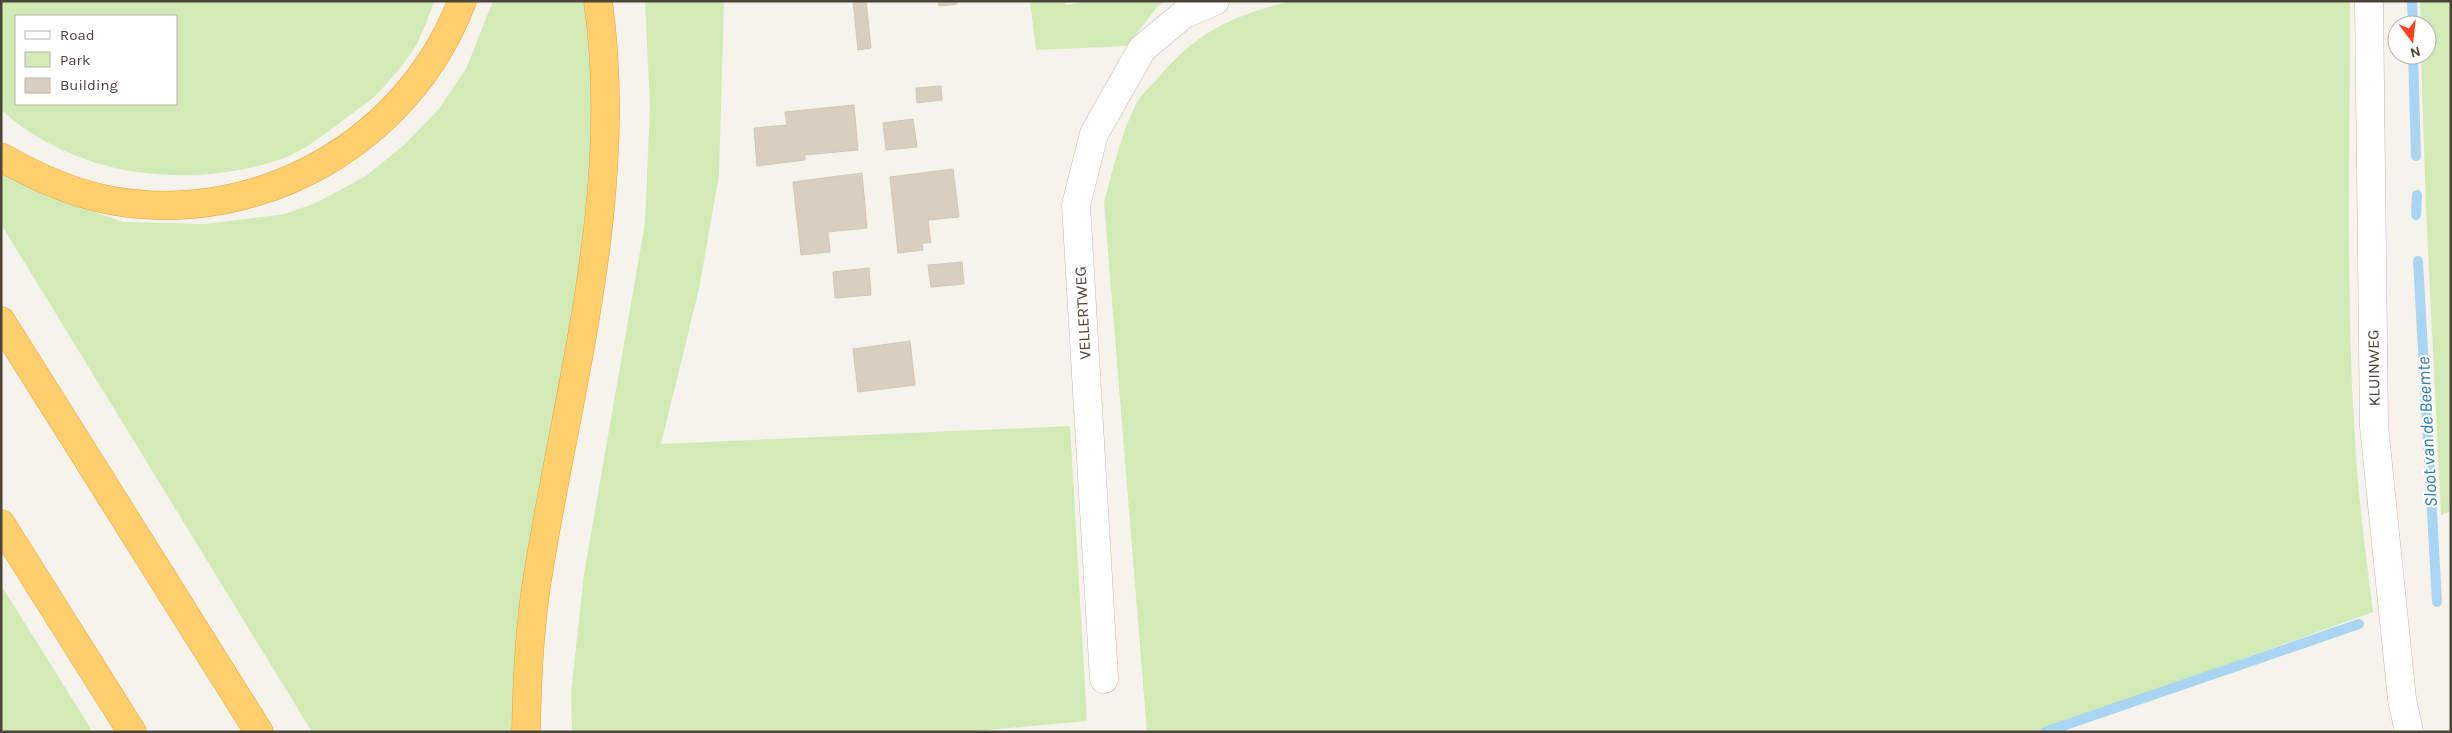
<svg xmlns="http://www.w3.org/2000/svg" width="2452" height="733" viewBox="0 0 2452 733" font-family="Karla,sans-serif">
<style>
.green{fill:#d2eab5;fill-rule:evenodd}
.lines{fill:none;stroke-linecap:round;stroke-linejoin:round}
.stream{stroke:#a9d4f2;stroke-width:10}
.building{fill:#d8cfc1;stroke:#d3c7b4}
.street-casing{stroke:#c2bbae;stroke-width:29}
.highway-casing{stroke:#e0a43c;stroke-width:29}
.street{stroke:#fff;stroke-width:28}
.highway{stroke:#ffcf6e;stroke-width:28}
.labels{text-anchor:middle;stroke-width:4;stroke-linejoin:round;paint-order:stroke}
.street-label{font-size:16px;fill:#4b4439;stroke:#fff}
.water-label{font-size:18px;font-style:italic;fill:#2e7ab2;stroke:#fff}
</style>
<rect width="100%" height="100%" fill="#f6f3ec"/>
<!-- green -->
<path class="green" d="M1 1H435C428 16 423 33 415 47 406 62 390 81 377 94 369 102 359 108 350 115 329 131 302 153 276 161 183 190 75 176 1 110ZM176 16V104H16V16Z
M493 1H588L598 85 593 164 516 732H312L1 224V169L52 197 123 222 205 224 285 214 318 202 366 176 404 145 438 110 466 69Z
M645 1H724L719 175 699 289 661 444 1070 426 1087 721 965 732H572L571 693 584 574 645 223 650 107Z
M1030 1H1065L1066 5 1089 1H1165L1157 7 1127 46 1036 50Z
M1291 1H2350C2350 142 2346 283 2354 424 2357 487 2365 549 2373 612L2038 732H1147L1104 202C1113 169 1121 134 1136 104 1141 94 1151 86 1158 78 1198 31 1232 16 1291 1Z
M2420 1H2451V511L2441 515 2426 210 2421 55H2427V25H2421Z
M1 585 93 732H1Z"/>
<g class="lines">
<!-- stream -->
<path class="stream" d="M2412 1 2413 25
M2413 55 2416 156
M2416 215 2417 195
M2418 261 2437 602
M2045 732 2359 624"/>
</g>
<!-- building -->
<path class="building" d="M853 1H866L871 48 858 50Z
M938 1H957V4L939 6Z
M941 86 942 100 917 103 916 88Z
M854 105 858 150 805 155V160L757 166 754 128 787 125 785 112Z
M913 119 917 147 886 150 883 123Z
M953 169 959 217 928 220 931 243H922L923 250 898 253 890 177Z
M862 173 867 228 828 232 830 252 801 255 793 182Z
M962 262 964 284 931 287 928 265Z
M869 268 871 295 835 298 833 272Z
M910 341 915 385 858 392 853 349Z"/>
<g class="lines">
<!-- street casing -->
<g class="street-casing">
<path id="street" d="M2369 1 2374 426 2402 699 2409 732
M1104 679 1076 205 1094 134 1142 49 1184 14 1215 1"/>
</g>
<!-- highway casing -->
<g class="highway-casing">
<path id="highway" d="M1 157C36 177 74 194 114 201 261 226 409 141 462 1
M1 321 259 732
M1 524 132 732
M526 732C527 682 529 631 537 581 567 390 626 196 598 1"/>
</g>
<!-- street -->
<use href="#street" class="street"/>
<!-- highway -->
<use href="#highway" class="highway"/>
</g>
<g class="labels">
<!-- street labels -->
<g class="street-label">
<text transform="translate(1082 313) rotate(-93)" y="6">VELLERTWEG</text>
<text transform="translate(2373 368) rotate(-91)" y="6">KLUINWEG</text>
</g>
<!-- water labels -->
<g class="water-label">
<text transform="translate(2427 432) rotate(-93)" y="6">Sloot van de Beemte</text>
</g>
</g>
<!-- border -->
<rect width="2452" height="733" fill="none" stroke="#4b4439" stroke-width="5"/>
<!-- legend -->
<rect x="15" y="15" width="162" height="90" fill="#ffffff" stroke="#b7b4b0"/>
<rect x="25" y="31" width="25" height="8" fill="#ffffff" stroke="#b7b4b0"/>
<text x="60" y="40" font-size="15" fill="#4b4439">Road</text>
<rect x="25" y="52" width="25" height="15" fill="#d2eab5" stroke="#b7b4b0"/>
<text x="60" y="65" font-size="15" fill="#4b4439">Park</text>
<rect x="25" y="78" width="25" height="15" fill="#d8cfc1" stroke="#b7b4b0"/>
<text x="60" y="90" font-size="15" fill="#4b4439">Building</text>
<!-- north arrow -->
<g transform="translate(2412 40) rotate(165)"><circle r="24" fill="#ffffff" stroke="#b7b4b0"/>
<path d="M0-4L9 19L0 12L-9 19Z" fill="#fc3f1d"/>
<text y="-8" font-size="14" font-weight="bold" text-anchor="middle" fill="#4b4439">N</text>
</g>
</svg>
